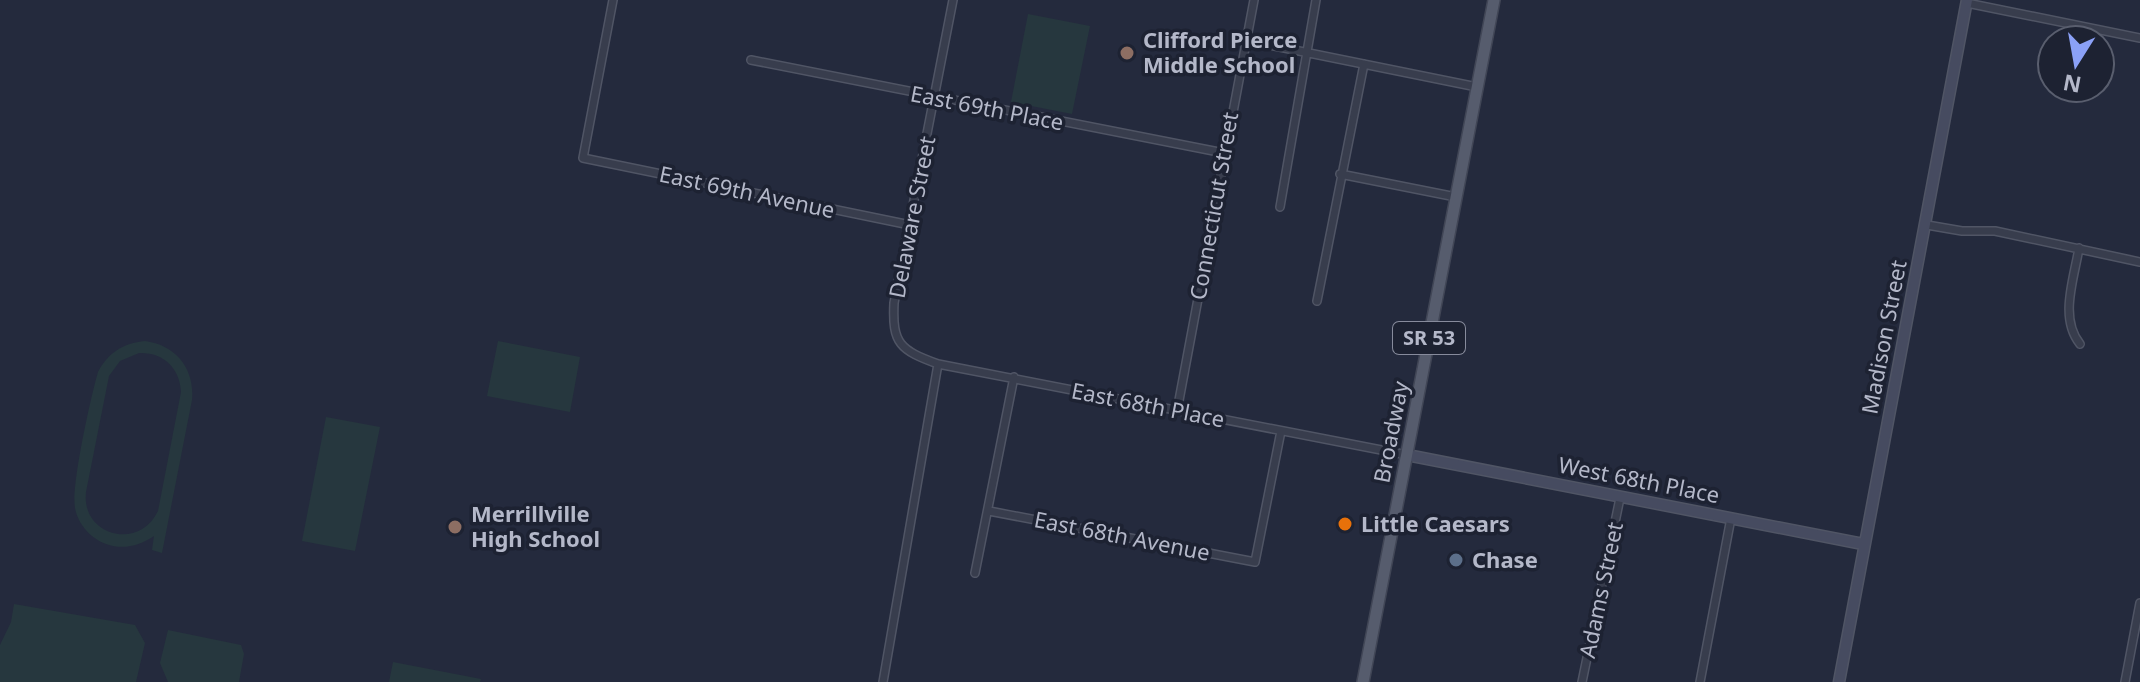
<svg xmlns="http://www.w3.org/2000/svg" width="2140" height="682" viewBox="0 0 2140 682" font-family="'Noto Sans',sans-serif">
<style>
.green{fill:#26373e;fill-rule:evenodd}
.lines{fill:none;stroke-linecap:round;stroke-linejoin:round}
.street-casing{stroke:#505565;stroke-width:10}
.secondary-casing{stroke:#505565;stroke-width:13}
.primary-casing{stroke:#414656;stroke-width:14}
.street{stroke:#383d4d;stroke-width:7}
.secondary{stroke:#464b60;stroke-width:10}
.primary{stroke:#565c6d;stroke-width:11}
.education-dot{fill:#8d6e63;stroke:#1d2232;stroke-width:3}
.food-dot{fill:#e8710a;stroke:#1d2232;stroke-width:3}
.service-dot{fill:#5c6f8a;stroke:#1d2232;stroke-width:3}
.labels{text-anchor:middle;stroke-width:7;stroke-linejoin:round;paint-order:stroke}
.shield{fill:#1d2232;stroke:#878b9c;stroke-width:2}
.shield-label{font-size:20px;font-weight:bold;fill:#b4b8c9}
.poi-label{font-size:22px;font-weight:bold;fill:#b4b8c9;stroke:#1d2232;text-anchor:start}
.street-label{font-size:22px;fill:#b4b8c9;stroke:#1d2232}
</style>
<rect width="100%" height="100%" fill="#242a3d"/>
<!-- green -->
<path class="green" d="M1028 14 1090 26 1072 114 1011 102Z
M145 341C176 345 195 369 192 400L162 553 152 550 154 536C139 546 123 550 106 544 90 538 78 524 75 508 71 486 91 396 98 372 108 353 123 343 145 341ZM139 353C163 352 180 368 181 392L158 511C139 551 81 536 86 492L109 376 120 361Z
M498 341 580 357 570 412 487 396Z
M326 417 380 427 355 551 302 541Z
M14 604 135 625 145 643 136 682H0V645L11 622Z
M168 630 241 645 244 654 239 682H168L160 663Z
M393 662 481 679 480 682H389Z"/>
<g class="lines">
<!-- street casing -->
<g class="street-casing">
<path id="street" d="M613 0 583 158 910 225
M953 0 894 303C892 344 900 350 938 364L1407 455
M1967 3 2140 38
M1245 40 1477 87
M751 60 1224 153
M1340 174 1456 197
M1280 207 1316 0
M1927 225 1962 231H1995L2140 262
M2079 248C2074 279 2059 318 2080 344
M1317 301 1364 64
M1177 411 1254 0
M989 511 1255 562 1281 431
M975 573 1014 377
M883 682 938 364
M1582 682 1620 498
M1700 682 1731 518
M2125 682 2140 603"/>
</g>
<!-- secondary casing -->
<g class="secondary-casing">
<path id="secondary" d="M1407 455 1863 544
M1839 682 1967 0"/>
</g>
<!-- primary casing -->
<g class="primary-casing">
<path id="primary" d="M1363 682 1494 0"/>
</g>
<!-- street -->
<use href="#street" class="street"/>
<!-- secondary -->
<use href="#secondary" class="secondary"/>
<!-- primary -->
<use href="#primary" class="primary"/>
</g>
<!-- markers -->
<g class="education-dot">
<circle cx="1127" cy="53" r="8"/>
<circle cx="455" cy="527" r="8"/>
</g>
<circle class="food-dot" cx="1345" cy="524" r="8"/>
<circle class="service-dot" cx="1456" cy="560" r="8"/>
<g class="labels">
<!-- shield labels -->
<rect class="shield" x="1393" y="322" width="72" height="32" rx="6"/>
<g class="shield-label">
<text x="1429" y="345">SR 53</text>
</g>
<!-- poi labels -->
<g class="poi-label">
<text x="1143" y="48">Clifford Pierce<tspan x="1143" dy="25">Middle School</tspan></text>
<text x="471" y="522">Merrillville<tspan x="471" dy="25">High School</tspan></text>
<text x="1361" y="532">Little Caesars</text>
<text x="1472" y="568">Chase</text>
</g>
<!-- street labels -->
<g class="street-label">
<text transform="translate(987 108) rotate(11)" y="8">East 69th Place</text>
<text transform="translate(747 192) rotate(12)" y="8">East 69th Avenue</text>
<text transform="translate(1214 206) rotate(-80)" y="8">Connecticut Street</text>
<text transform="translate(912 217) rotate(-79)" y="8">Delaware Street</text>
<text transform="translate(1884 337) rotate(-79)" y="8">Madison Street</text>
<text transform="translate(1148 405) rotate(11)" y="8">East 68th Place</text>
<text transform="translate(1391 432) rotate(-79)" y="8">Broadway</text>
<text transform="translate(1639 480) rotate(11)" y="8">West 68th Place</text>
<text transform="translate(1122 536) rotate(11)" y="8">East 68th Avenue</text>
<text transform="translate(1601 590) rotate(-78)" y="8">Adams Street</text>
</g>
</g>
<!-- north arrow -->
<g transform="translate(2076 64) rotate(191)"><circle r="38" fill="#1d2232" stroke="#595e6e" stroke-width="2"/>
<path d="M0-6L14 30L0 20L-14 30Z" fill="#8ba1f7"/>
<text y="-12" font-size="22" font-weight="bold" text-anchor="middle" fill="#b4b8c9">N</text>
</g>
</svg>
